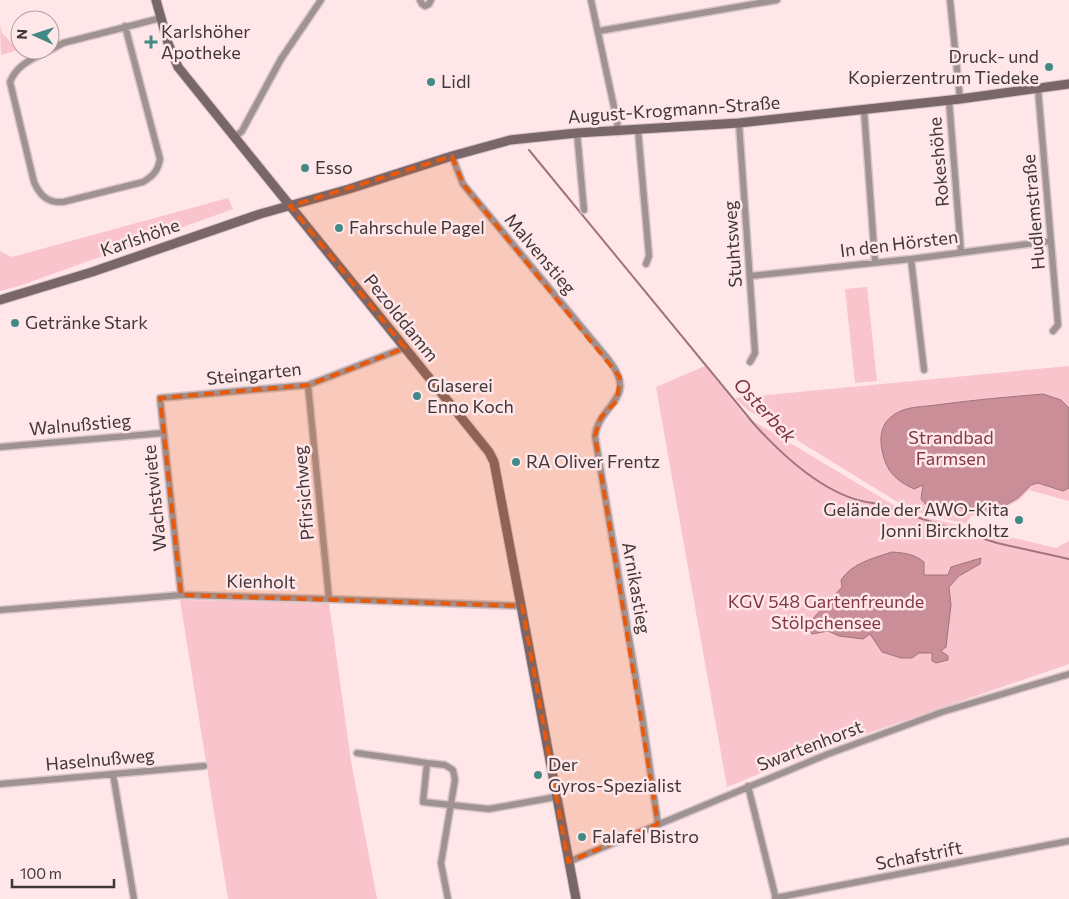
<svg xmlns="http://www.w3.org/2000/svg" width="1069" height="899" viewBox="0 0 1069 899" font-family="Commissioner,sans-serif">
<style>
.green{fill:#f9c4cb}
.water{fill:#c98e97;stroke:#a0747a}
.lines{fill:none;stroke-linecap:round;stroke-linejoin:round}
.stream{stroke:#a0747a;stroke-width:2}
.street-casing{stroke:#d8c3c6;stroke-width:9}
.secondary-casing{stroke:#d8c3c6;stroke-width:11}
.street{stroke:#9e9293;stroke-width:6}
.secondary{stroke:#786669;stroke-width:9}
.marked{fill:#e8590c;fill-opacity:0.2;stroke:#e8590c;stroke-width:4;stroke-dasharray:10 6;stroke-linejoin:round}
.poi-dot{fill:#438a85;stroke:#fee6e9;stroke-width:2}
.labels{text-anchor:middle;stroke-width:5;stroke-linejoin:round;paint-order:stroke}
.poi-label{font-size:18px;fill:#423738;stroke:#fee6e9;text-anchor:start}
.street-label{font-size:18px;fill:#423738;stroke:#fee6e9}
.park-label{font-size:18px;fill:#813847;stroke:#fee6e9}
.water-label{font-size:19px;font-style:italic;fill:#7a3241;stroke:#fee6e9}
</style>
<rect width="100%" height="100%" fill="#fee6e9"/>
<!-- green -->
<path class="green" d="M0 24 2 33 18 50 1 55Z
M228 198 233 209 19 286 0 291V251L12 257Z
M867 287 877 381 855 383 845 289Z
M705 366 745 416 907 513 1056 548 1069 541V664L816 751 727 787 656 387Z
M1069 366V501L1029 490 1019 500 994 514 971 516 966 524 912 511 748 410 735 398Z
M180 600 329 603 351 761 377 899H228Z"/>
<!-- water -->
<path class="water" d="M1043 394 1061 400 1069 408V488L1063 491 1038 483 1031 485 1018 498 995 511 969 513 958 506 931 510 921 499 923 485 914 489C895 480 886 471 882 450 879 435 882 422 895 414 907 406 923 407 936 405 972 400 1008 397 1043 394Z
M892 552C905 553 914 554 924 562V575H948L951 567 981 558 980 564 959 576 949 587 951 605 946 647 941 651 948 656V660L936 663 932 661V653H919L912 658H901L882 652 870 634 863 639 839 636 828 631 812 634 808 624 842 587 841 580C852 563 874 558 892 552Z"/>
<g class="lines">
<!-- stream -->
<path class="stream" d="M529 150 754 424C783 456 828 498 873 503L997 543 1069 559"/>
<!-- street casing -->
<g class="street-casing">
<path id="street" d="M420 0 422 4 425 6 429 4 431 0
M591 0 617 121 618 132
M950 0 960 99
M599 31 777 0
M49 50C33 59 17 64 10 82L34 182C40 196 48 203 63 202L143 182C153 176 158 171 160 159L125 26
M50 50 63 43 161 18
M1038 89 1058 325 1053 331
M949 100 961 252
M864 110 875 262
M739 123 755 353 750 362
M638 130 649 256 646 264
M577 133 584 210
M235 137 242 131 281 59 321 0
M452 156 463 184 608 359C640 399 600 402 595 436L642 715 658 824
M911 259 924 370
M750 276 911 259 1051 241
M308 385 329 599
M0 447 163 433
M181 595 160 398 308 385 404 348
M0 610 181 595 329 599 522 606
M357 753 427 763
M113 774 134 899
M0 784 204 766
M748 786 776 899
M568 862 828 754 942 712 1069 674
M775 898 1069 841
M448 899 441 863 455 780 453 770 445 765 427 763 423 802 489 809 556 797"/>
</g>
<!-- secondary casing -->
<g class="secondary-casing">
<path id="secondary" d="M156 0 168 43 178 67 489 452 494 462 576 899
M0 300 92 272 260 214 349 189 452 156 510 140 577 133 739 123 960 99 1069 84"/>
</g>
<!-- street -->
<use href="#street" class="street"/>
<!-- secondary -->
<use href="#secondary" class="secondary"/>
</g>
<!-- marked area -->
<path class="marked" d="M452 156 463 184 620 377 617 401 601 417 595 436 658 824 568 862 522 606 181 595 160 398 308 385 405 348 290 206Z"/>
<!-- markers -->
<g class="poi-dot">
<path d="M148.5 34.5h5v5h5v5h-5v5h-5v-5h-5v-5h5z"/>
<circle cx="1049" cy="67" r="5"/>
<circle cx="431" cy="82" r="5"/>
<circle cx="305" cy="168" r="5"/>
<circle cx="339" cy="228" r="5"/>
<circle cx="15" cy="323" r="5"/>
<circle cx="417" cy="396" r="5"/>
<circle cx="516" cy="462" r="5"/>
<circle cx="1019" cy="520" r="5"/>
<circle cx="538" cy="775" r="5"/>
<circle cx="582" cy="837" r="5"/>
</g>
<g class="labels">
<!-- poi labels -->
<g class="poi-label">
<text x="161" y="38">Karlshöher<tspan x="161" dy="21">Apotheke</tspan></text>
<text x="1039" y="63" text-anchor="end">Druck- und<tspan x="1039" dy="21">Kopierzentrum Tiedeke</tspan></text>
<text x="441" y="88">Lidl</text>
<text x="315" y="174">Esso</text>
<text x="349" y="234">Fahrschule Pagel</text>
<text x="25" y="329">Getränke Stark</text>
<text x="427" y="392">Glaserei<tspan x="427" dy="21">Enno Koch</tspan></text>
<text x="526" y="468">RA Oliver Frentz</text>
<text x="1009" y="516" text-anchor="end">Gelände der AWO-Kita<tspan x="1009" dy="21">Jonni Birckholtz</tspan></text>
<text x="548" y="771">Der<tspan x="548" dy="21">Gyros-Spezialist</tspan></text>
<text x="592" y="843">Falafel Bistro</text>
</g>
<!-- street labels -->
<g class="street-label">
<text transform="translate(674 110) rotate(-4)" y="6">August-Krogmann-Straße</text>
<text transform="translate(939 162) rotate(-95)" y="6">Rokeshöhe</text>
<text transform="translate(1034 212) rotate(-95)" y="6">Hudlemstraße</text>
<text transform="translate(140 238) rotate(-19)" y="6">Karlshöhe</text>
<text transform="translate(733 244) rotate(-94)" y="6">Stuhtsweg</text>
<text transform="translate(899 244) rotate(-7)" y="6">In den Hörsten</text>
<text transform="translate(540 254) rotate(50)" y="6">Malvenstieg</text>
<text transform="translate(401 318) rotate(51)" y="6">Pezolddamm</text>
<text transform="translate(254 374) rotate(-6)" y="6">Steingarten</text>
<text transform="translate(80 425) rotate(-5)" y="6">Walnußstieg</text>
<text transform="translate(304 493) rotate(-95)" y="6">Pfirsichweg</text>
<text transform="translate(155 498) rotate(-96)" y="6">Wachstwiete</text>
<text transform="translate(261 582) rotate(1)" y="6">Kienholt</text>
<text transform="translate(636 588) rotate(80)" y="6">Arnikastieg</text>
<text transform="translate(810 746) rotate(-21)" y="6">Swartenhorst</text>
<text transform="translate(100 760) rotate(-5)" y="6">Haselnußweg</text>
<text transform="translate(919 856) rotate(-11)" y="6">Schafstrift</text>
</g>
<!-- park labels -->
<g class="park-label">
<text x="951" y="444">Strandbad<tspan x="951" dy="21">Farmsen</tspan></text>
<text x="826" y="608">KGV 548 Gartenfreunde<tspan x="826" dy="21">Stölpchensee</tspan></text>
</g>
<!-- water labels -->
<g class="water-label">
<text transform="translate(765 410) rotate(47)" y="7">Osterbek</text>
</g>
</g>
<!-- north arrow -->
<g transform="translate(35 35) rotate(273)"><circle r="24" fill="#fee6e9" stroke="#b3a0a2"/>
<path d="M0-4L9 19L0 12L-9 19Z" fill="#438a85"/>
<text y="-8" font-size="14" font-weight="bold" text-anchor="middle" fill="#423738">N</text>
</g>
<!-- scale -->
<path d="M12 879v8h102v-8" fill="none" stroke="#423738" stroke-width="2.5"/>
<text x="20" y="879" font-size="15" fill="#423738" stroke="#fee6e9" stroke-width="4" paint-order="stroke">100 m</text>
</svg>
